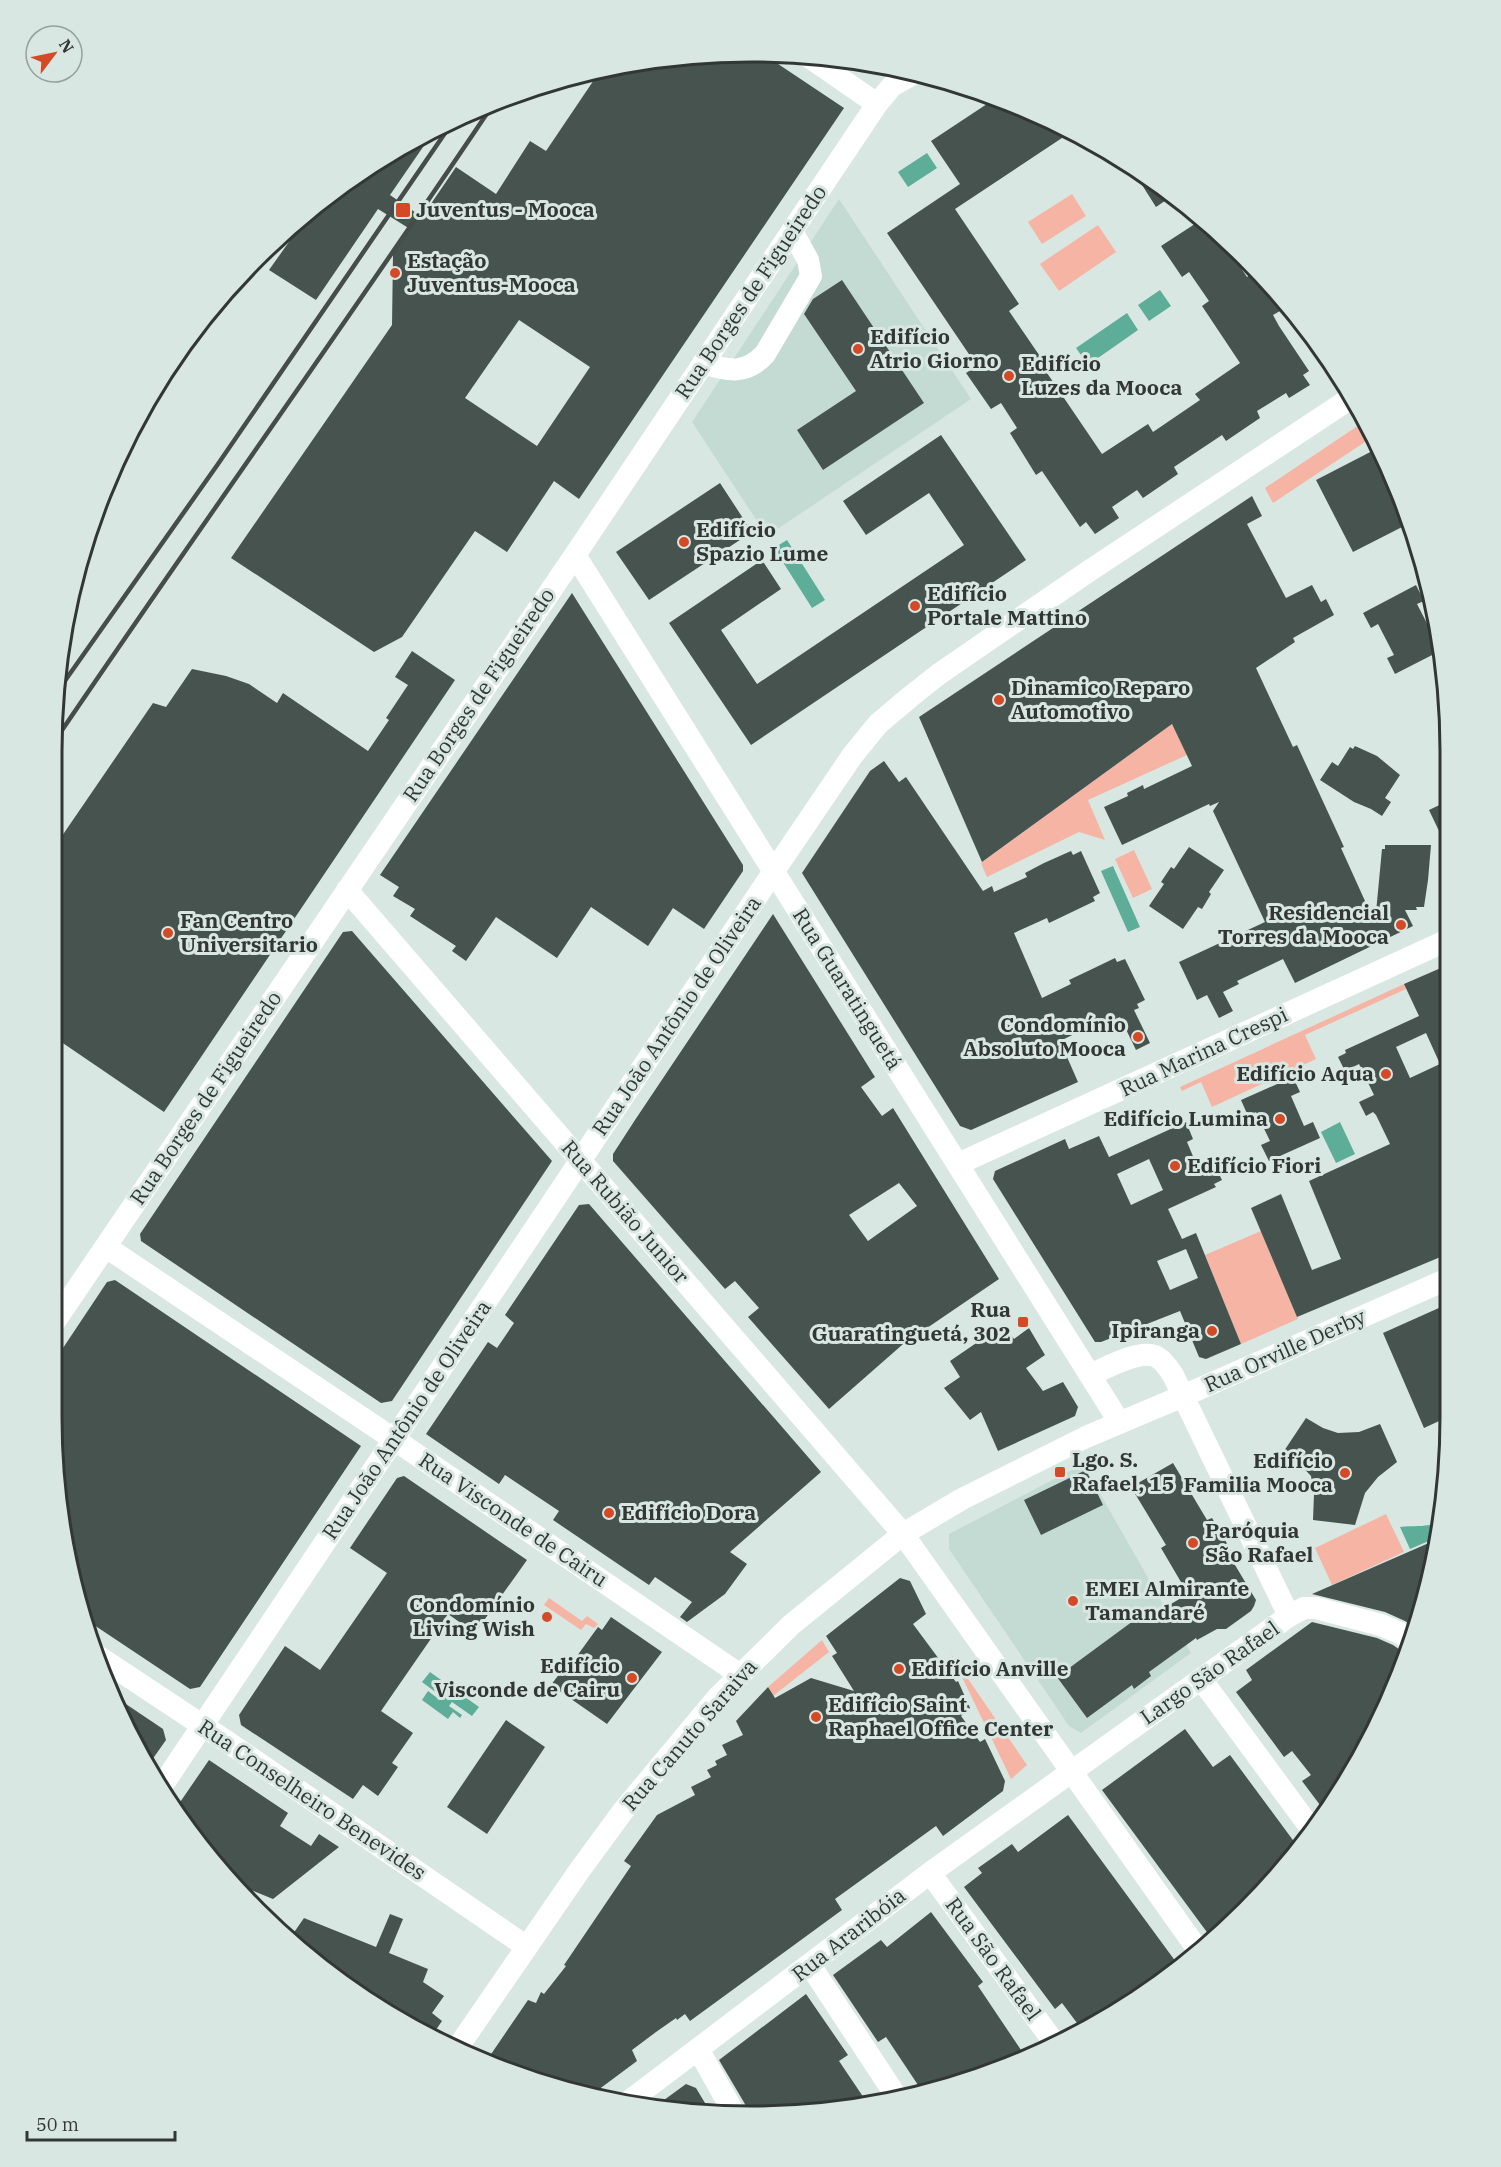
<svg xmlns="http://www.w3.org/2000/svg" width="1501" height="2167" viewBox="0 0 1501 2167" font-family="'IBM Plex Serif',serif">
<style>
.built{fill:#c4dbd4}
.green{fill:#f6b5a4}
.water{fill:#5dad99}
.building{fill:#47534f;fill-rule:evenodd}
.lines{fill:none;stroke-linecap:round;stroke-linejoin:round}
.minor{stroke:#fff;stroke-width:22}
.rail{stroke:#464c4a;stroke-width:4.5}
.poi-dot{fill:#d44a26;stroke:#d8e7e2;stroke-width:2}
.labels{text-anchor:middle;stroke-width:6;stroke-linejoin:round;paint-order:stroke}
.poi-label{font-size:21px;font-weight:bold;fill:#323736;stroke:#d8e7e2;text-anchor:start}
.street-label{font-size:21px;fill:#323736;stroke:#d8e7e2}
.rim{fill:none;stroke:#323736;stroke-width:3}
</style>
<rect width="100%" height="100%" fill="#d8e7e2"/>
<!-- built -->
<path class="built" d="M839 199 971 399 767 536 692 422Z
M1083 1464 1191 1653 1081 1733 1069 1726 949 1549V1534Z"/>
<!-- green -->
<path class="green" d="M1072 194 1086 216 1042 244 1028 222Z
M1098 225 1116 252 1059 291 1040 264Z
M1365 421 1374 436 1273 503 1265 488Z
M1172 724 1187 755 1088 800 1105 840 1079 832 987 877 981 863Z
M1134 850 1152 889 1133 898 1115 859Z
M1404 984 1406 989 1305 1035 1316 1059 1212 1107 1201 1082 1182 1091 1180 1087Z
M1261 1231 1298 1319 1241 1344 1205 1255Z
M1386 1514 1404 1552 1332 1585 1315 1548Z
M549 1598 582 1621 587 1616 598 1624 594 1628 586 1624 581 1630 544 1605Z
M822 1640 829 1652 773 1696 768 1687Z
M951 1654 1027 1765 1011 1779Z"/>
<!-- water -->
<path class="water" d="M927 153 937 168 908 187 898 172Z
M1160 290 1171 306 1149 321 1138 305Z
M1127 313 1138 330 1088 365 1076 348Z
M787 540 825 600 812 608 774 548Z
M1113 866 1140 927 1128 932 1101 871Z
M1340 1122 1355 1154 1336 1163 1321 1132Z
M1440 1522 1438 1537 1410 1549 1400 1527C1416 1525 1424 1528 1440 1522Z
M430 1672 479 1707 472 1716 452 1702 449 1706 462 1715 460 1718 453 1712 448 1719 422 1700 428 1691 440 1700 442 1697 422 1682Z"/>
<!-- building -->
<path class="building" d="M751 51 760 52 844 108 579 499 554 481 507 552 475 531 402 637 374 652 231 558 392 325 393 254 410 229 378 209 316 300 269 270 296 232 294 230 302 218 362 169 434 131 390 195 422 217 456 167 496 194 530 141 546 151 602 68 614 64ZM519 320 590 367 537 446 465 398Z
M996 98 1018 104 1071 132 955 209 1019 304 1009 311 1048 368 1045 370 1102 454 1148 424 1153 432 1200 400 1195 394 1240 363 1202 306 1209 301 1189 272 1182 277 1161 246 1201 220 1233 246 1228 249 1247 277 1253 272 1280 311 1273 315 1279 326 1309 371 1303 375 1310 385 1289 398 1286 393 1257 411 1260 418 1226 441 1222 435 1174 467 1178 474 1143 498 1137 490 1112 507 1119 518 1095 534 1086 522 1080 527 1042 471 1036 475 1010 433 1017 428 1001 403 991 409 966 373 977 366 887 233 960 184 931 141Z
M1131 165 1139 169 1172 196 1156 207 1130 166Z
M842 280 924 403 823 470 797 430 856 391 804 314 813 299Z
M941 435 1026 560 751 745 669 623 762 560 781 589 721 630 757 684 964 545 929 493 866 535 843 501Z
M1380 447 1406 525 1353 552 1316 480Z
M720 483 752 532 649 600 616 552Z
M1252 496 1262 516 1247 524 1286 598 1312 585 1321 602 1326 599 1334 615 1293 638 1295 642 1256 668 1293 747 1297 745 1344 847 1341 848 1375 923 1382 849H1385V845H1431L1428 880 1424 907H1416L1417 910H1405L1413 926 1295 983 1283 959 1237 981 1239 984 1223 992 1233 1011 1219 1018 1207 995 1197 1000 1179 962 1265 922 1213 811 1219 802 1210 806 1209 804 1122 845 1104 807 1128 796 1127 793 1143 785 1144 789 1192 766 1172 724 982 862 919 717Z
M1416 585 1424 601 1417 604 1433 635 1438 632 1440 651 1395 674 1387 658 1394 655 1378 624 1371 628 1363 613Z
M572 593 743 865V871L704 929 673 908 648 946 591 907 557 958 496 917 466 961 452 951 456 946 410 916 415 909 393 896 399 887 380 875Z
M412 651 455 680 164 1112 51 1035V852L153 703 166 707 192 669 226 676 249 684 277 703 283 693 368 751 389 720 386 718 408 685 395 677Z
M1355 746 1377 756 1400 775 1385 798 1391 802 1382 816 1371 809 1354 802 1320 780 1332 762 1338 766 1350 747 1353 749Z
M884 761 899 782 906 777 983 891 992 886 994 892 1027 877 1025 873 1044 863 1071 851 1073 855 1081 851 1100 893 1093 897 1095 901 1049 923 1047 918 1014 933 1042 998 1071 984 1069 980 1088 971 1115 958 1117 962 1125 959 1145 1000 1137 1004 1139 1008 1134 1010 1150 1043 1136 1050 1120 1017 1093 1030 1091 1026 1060 1041 1078 1082 971 1130 960 1126 802 873 870 771Z
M1450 800V854L1429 810Z
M1189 847 1224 870 1209 892 1211 894 1202 909 1198 907 1183 929 1149 906 1164 884 1161 882 1171 867 1174 869Z
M773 914 875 1077 861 1087 882 1116 893 1108 999 1279 902 1345 829 1409 748 1317 759 1308 735 1281 725 1289 613 1161V1154L635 1120ZM899 1183 917 1206 868 1241 849 1215Z
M352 931 552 1161 392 1401 381 1403 141 1241 140 1234 343 932Z
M1450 964V1253L1297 1317 1251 1208 1281 1194 1312 1270 1341 1259 1309 1181 1390 1144 1376 1115 1373 1112 1366 1116 1359 1102 1374 1095 1359 1064 1345 1071 1338 1057 1346 1053 1345 1050 1419 1016 1404 984ZM1426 1033 1440 1064 1410 1078 1396 1047Z
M1293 1077 1300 1092 1291 1096 1304 1126 1313 1122 1320 1138 1269 1161 1261 1145 1270 1141 1256 1112 1248 1116 1241 1100Z
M1186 1122 1193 1139 1187 1142 1200 1173 1215 1166 1222 1180 1214 1184 1216 1187 1168 1209 1182 1239 1196 1233 1241 1344 1206 1359 1199 1357 1180 1311 1101 1342H1095L993 1179 995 1171 1065 1139 1069 1149 1099 1136 1109 1157ZM1149 1159 1163 1190 1131 1205 1117 1174ZM1186 1249 1198 1278 1170 1290 1157 1261Z
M589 1204 821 1472 730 1552 747 1564 725 1594 687 1622 680 1617 692 1602 655 1577 649 1585 553 1520 559 1511 505 1475 499 1484 426 1434 488 1342 497 1348 514 1323 505 1315 579 1205Z
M115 1280 361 1446 200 1687 190 1689 82 1617 75 1598 51 1416V1366L107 1282Z
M1450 1303V1416L1424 1428 1383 1333Z
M1004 1324 1014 1339 1029 1328 1045 1355 1026 1368 1043 1391 1063 1382 1078 1407 1075 1416 998 1451 981 1412 970 1420 944 1388 960 1377 950 1361Z
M1306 1418 1323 1428 1338 1433 1359 1432 1380 1424 1397 1462 1378 1477 1365 1493 1355 1525 1313 1520 1314 1494 1311 1476 1294 1458 1284 1451Z
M1173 1463 1207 1520 1212 1518 1224 1538 1232 1553 1229 1555 1256 1600 1254 1606 1251 1611 1226 1629H1217L1197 1640 1196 1638 1149 1672 1151 1676 1134 1689 1132 1685 1087 1718 1057 1677 1148 1610 1152 1615 1188 1594 1161 1548 1166 1545 1131 1487Z
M1086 1470 1103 1505 1041 1535 1024 1500Z
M404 1476 527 1560 475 1633 448 1614 381 1711 413 1733 392 1763 398 1767 378 1796 363 1785 353 1799 241 1725 239 1715 285 1646 320 1670 387 1573 350 1548 397 1478Z
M1438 1539 1436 1553 1414 1627 1405 1621 1385 1612 1312 1594Z
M900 1578 910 1581 926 1614 913 1624 956 1682 958 1681 970 1708 961 1716 980 1742 985 1739 1005 1781 1003 1791 943 1836 936 1826 835 1899 842 1910 690 2021 685 2014 677 2020 676 2018 656 2032 632 2050 637 2061 594 2093 485 2063 528 2000 536 2003 541 1992 544 1994 566 1966 564 1965 631 1866 624 1861 657 1815 695 1795 691 1787 711 1777 707 1770 717 1765 715 1761 727 1755 722 1745 743 1735 736 1721 768 1687 775 1698 811 1678 854 1691 832 1656 837 1653 826 1636Z
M611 1617 662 1652 607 1724 551 1685 566 1665 569 1667 598 1627 602 1630Z
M1312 1622 1377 1638 1393 1645 1406 1654 1396 1685 1332 1805 1326 1813 1302 1781 1311 1775 1292 1751 1284 1757 1236 1692 1252 1680 1246 1670Z
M111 1694 163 1729 166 1740 147 1767 123 1726Z
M506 1720 545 1747 487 1834 447 1807Z
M1185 1729 1213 1767 1230 1755 1298 1847 1245 1911 1212 1939 1102 1790Z
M209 1760 288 1813 280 1826 311 1846 319 1834 339 1847 273 1899 239 1885 174 1811Z
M1068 1815 1176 1962 1165 1971 1168 1975 1139 1998 1083 2031 1062 2003 1055 2009 964 1887 982 1873 978 1868 1012 1844 1018 1852Z
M931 1912 983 1982 978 1986 1025 2056 922 2091 886 2037 878 2042 833 1975 881 1940 887 1947Z
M390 1914 403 1919 389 1953 428 1969 423 1982 444 1996 432 2013 442 2021 431 2037 400 2022 288 1941 304 1918 376 1947Z
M806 1994 848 2055 839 2061 868 2104 752 2116 719 2060Z
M686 2084 696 2088 711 2113 653 2108Z"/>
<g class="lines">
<!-- minor -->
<path class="minor" d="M809 57 877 104
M703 363C728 371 746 375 765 354L811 276 808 260 792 231
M575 555 1120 1423
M347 890 903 1534 1198 1950
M958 1164 1450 939
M106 1247 395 1440 739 1674
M51 1327 575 555 877 104 892 86 915 73
M1090 1375C1106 1368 1141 1348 1157 1357 1164 1361 1169 1369 1173 1375L1289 1616
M96 1655 229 1743 527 1947
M1201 1679 1312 1830
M160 1789 774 871 852 756 878 724 910 697 939 674 1089 571 1351 398
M930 1873 1056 2045
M810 1965 898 2099
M698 2049 735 2115
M456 2050 579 1871 623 1811 717 1698 791 1625 903 1534 962 1499 1086 1437 1183 1396 1450 1278
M628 2102 930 1873 1289 1616 1304 1608H1316L1381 1625 1400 1633 1410 1641"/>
<!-- rail -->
<path class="rail" d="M57 692 218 464 454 120
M52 745C198 529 351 317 496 100"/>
</g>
<!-- markers -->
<g class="poi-dot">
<rect x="395" y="202" width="16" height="16" rx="3"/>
<circle cx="395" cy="273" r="6"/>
<circle cx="858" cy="349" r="6"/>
<circle cx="1009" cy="376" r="6"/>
<circle cx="684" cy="542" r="6"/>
<circle cx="915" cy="606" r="6"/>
<circle cx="999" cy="700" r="6"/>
<circle cx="1401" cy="925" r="6"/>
<circle cx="168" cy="933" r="6"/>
<circle cx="1138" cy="1037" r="6"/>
<circle cx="1386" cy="1074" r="6"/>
<circle cx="1280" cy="1119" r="6"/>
<circle cx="1175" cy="1166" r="6"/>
<rect x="1017" y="1316" width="12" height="12" rx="3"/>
<circle cx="1212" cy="1331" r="6"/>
<rect x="1054" y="1466" width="12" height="12" rx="3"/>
<circle cx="1345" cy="1473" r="6"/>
<circle cx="609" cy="1513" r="6"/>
<circle cx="1193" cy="1543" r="6"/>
<circle cx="1073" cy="1601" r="6"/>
<circle cx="547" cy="1617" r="6"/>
<circle cx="899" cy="1669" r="6"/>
<circle cx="632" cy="1678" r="6"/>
<circle cx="816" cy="1717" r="6"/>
</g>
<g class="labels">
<!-- poi labels -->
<g class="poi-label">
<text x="416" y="217">Juventus - Mooca</text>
<text x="407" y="268">Estação<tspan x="407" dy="24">Juventus-Mooca</tspan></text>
<text x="870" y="344">Edifício<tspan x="870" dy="24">Atrio Giorno</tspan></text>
<text x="1021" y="371">Edifício<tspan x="1021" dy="24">Luzes da Mooca</tspan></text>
<text x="696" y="537">Edifício<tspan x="696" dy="24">Spazio Lume</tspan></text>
<text x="927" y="601">Edifício<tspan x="927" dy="24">Portale Mattino</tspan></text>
<text x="1011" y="695">Dinamico Reparo<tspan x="1011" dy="24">Automotivo</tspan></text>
<text x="1389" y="920" text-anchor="end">Residencial<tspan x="1389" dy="24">Torres da Mooca</tspan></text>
<text x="180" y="928">Fan Centro<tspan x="180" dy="24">Universitario</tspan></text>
<text x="1126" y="1032" text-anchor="end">Condomínio<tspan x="1126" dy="24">Absoluto Mooca</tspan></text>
<text x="1374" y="1081" text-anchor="end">Edifício Aqua</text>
<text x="1268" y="1126" text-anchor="end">Edifício Lumina</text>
<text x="1187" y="1173">Edifício Fiori</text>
<text x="1011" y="1317" text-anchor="end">Rua<tspan x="1011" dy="24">Guaratinguetá, 302</tspan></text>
<text x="1200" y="1338" text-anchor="end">Ipiranga</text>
<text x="1072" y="1467">Lgo. S.<tspan x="1072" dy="24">Rafael, 15</tspan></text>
<text x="1333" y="1468" text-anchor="end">Edifício<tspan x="1333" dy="24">Familia Mooca</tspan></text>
<text x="621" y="1520">Edifício Dora</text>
<text x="1205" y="1538">Paróquia<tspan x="1205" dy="24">São Rafael</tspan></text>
<text x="1085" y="1596">EMEI Almirante<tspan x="1085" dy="24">Tamandaré</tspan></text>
<text x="535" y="1612" text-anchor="end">Condomínio<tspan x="535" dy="24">Living Wish</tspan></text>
<text x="620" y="1673" text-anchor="end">Edifício<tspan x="620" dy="24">Visconde de Cairu</tspan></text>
<text x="911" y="1676">Edifício Anville</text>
<text x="828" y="1712">Edifício Saint<tspan x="828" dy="24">Raphael Office Center</tspan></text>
</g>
<!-- street labels -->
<g class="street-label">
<text transform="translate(751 292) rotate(-56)" y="7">Rua Borges de Figueiredo</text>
<text transform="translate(479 695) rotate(-56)" y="7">Rua Borges de Figueiredo</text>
<text transform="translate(847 989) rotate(58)" y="7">Rua Guaratinguetá</text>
<text transform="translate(677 1016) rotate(-56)" y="7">Rua João Antônio de Oliveira</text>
<text transform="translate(1204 1052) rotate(-25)" y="7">Rua Marina Crespi</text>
<text transform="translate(206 1098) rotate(-56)" y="7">Rua Borges de Figueiredo</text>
<text transform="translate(625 1212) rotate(49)" y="7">Rua Rubião Junior</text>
<text transform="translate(1285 1351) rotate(-24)" y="7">Rua Orville Derby</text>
<text transform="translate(407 1420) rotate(-56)" y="7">Rua João Antônio de Oliveira</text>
<text transform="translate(513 1520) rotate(34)" y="7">Rua Visconde de Cairu</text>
<text transform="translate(1210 1673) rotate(-35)" y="7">Largo São Rafael</text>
<text transform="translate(690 1735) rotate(-49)" y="7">Rua Canuto Saraiva</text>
<text transform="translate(312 1800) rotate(34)" y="7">Rua Conselheiro Benevides</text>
<text transform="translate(849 1935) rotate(-38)" y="7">Rua Araribóia</text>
<text transform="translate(993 1959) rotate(54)" y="7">Rua São Rafael</text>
</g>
</g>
<!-- crop -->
<path d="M0 0H1501V2167H0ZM751 62H751A689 689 0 0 1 1440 751V1417A689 689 0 0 1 751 2106H751A689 689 0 0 1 62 1417V751A689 689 0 0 1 751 62Z" fill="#d8e7e2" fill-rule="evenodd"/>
<path class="rim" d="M751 62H751A689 689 0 0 1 1440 751V1417A689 689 0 0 1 751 2106H751A689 689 0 0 1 62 1417V751A689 689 0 0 1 751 62Z"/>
<!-- north arrow -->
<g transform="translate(54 54) rotate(58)"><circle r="28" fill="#d8e7e2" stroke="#96a19d" stroke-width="1.5"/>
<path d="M0-4.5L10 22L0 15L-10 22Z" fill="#d44a26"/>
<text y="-9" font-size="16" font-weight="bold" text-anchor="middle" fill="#323736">N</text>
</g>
<!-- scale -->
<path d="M27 2131v9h148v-9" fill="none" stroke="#323736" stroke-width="3"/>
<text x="36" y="2131" font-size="18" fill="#323736" stroke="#d8e7e2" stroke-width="4.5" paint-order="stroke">50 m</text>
</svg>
